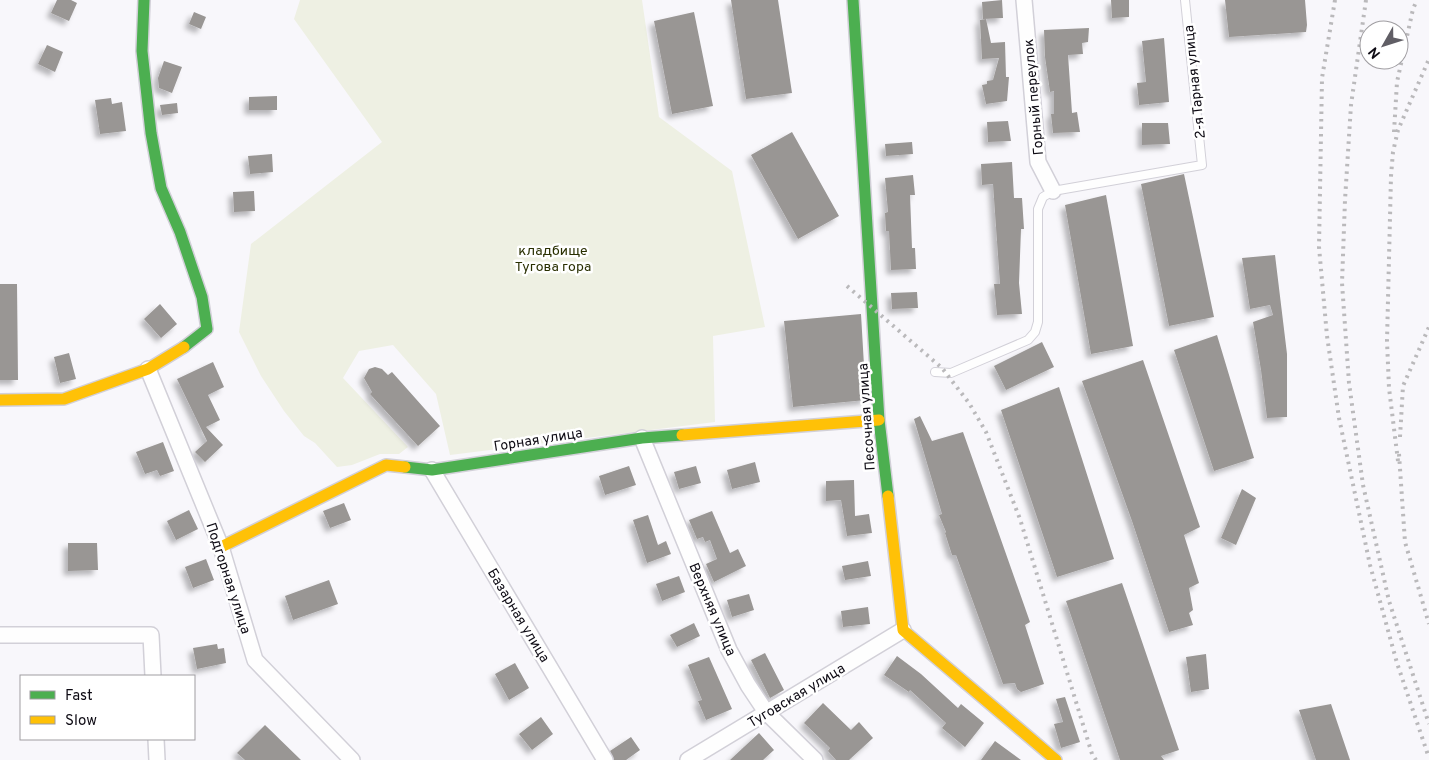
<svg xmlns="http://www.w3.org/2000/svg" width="1429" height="760" viewBox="0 0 1429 760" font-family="Overpass,sans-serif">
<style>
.green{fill:#eef0e3}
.building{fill:#999694;filter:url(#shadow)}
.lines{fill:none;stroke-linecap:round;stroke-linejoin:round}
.lane-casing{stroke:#d2d0d8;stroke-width:10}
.street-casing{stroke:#d2d0d8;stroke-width:18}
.fast-casing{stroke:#d2d0d8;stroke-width:14}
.slow-casing{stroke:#d2d0d8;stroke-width:14}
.lane{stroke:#fefefe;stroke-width:8}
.street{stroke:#fefefe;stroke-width:15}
.fast{stroke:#4caf50;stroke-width:11}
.slow{stroke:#ffc107;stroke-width:11}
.rail{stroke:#bab9bb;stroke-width:4;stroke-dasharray:2.5 5;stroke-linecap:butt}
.labels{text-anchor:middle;stroke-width:5;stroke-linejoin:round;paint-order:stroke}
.street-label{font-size:14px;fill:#0e0b14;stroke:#fff}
.park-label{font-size:14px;fill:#292f00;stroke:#fff}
</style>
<defs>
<filter id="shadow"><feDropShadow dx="-4.5" dy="4.5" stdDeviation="2.5" flood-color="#0004"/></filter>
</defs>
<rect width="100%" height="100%" fill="#f8f7fb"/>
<!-- green -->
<path class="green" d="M300 0H642L659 117 732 171 765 327 713 336 715 422 450 455 436 394 393 345 359 351 343 378 408 447 399 454H380L352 465 337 467 315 443 304 436 284 411 261 376 239 332 251 244 382 142 294 19Z"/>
<!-- building -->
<path class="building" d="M57 0H71L77 3 69 21 51 13Z
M731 0H778L792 93 746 99Z
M1002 0 1003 18 983 19 982 2Z
M1111 0H1129V17L1112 18Z
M1225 0H1305L1307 25 1306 32 1229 37Z
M194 12 206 17 201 29 189 24Z
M694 12 713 106 672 114 654 21Z
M986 19 991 43 1005 42 1006 77H1009L1007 101 986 104 982 85 987 84V81L993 80 999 58 982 59 980 20Z
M1089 28 1088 42 1082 43 1083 54 1068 55 1072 113 1077 112 1080 132 1053 133 1051 114H1054V91L1050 92 1045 57 1044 30Z
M1164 38 1169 102 1139 105 1137 83 1146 82 1142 41Z
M47 45 63 52 55 72 38 64Z
M164 61 182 67 172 93 159 88 158 78Z
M277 96V110H249V97Z
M111 98 112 104 122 102 126 131 100 134 95 100Z
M177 103 178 113 162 115 160 105Z
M1008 121 1011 141 988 142 987 122Z
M1142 123H1168L1170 144 1142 145Z
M792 132 839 216 798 239 751 155Z
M912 142 913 154 886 156 885 144Z
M272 154 273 172 250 174 248 156Z
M1012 162 1014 198H1022L1024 229H1021L1019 283 1022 314 997 315 994 284H1000L993 184 982 185 981 164Z
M1184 174 1214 317 1169 326 1141 184Z
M913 175 915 195H910L912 248H915L916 269 891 270 889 231H886L885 213 888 212 885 178Z
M254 191 255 211 234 212 233 192Z
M1106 195 1133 346 1091 354 1065 205Z
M1275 255 1287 354V417L1267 418 1261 370 1253 322 1273 315 1270 305 1250 309 1242 258Z
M0 284H17L18 380H0Z
M917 292 918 308 892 309 891 293Z
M160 304 177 324 161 338 144 319Z
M861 314 866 400 793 407 784 321Z
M1217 335 1254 458 1214 471 1174 350Z
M1042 342 1054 367 1006 390 994 366Z
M69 353 76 379 60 383 54 357Z
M1143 360 1200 527 1184 535 1199 583 1189 588 1193 610 1189 613 1193 625 1169 632 1132 521 1082 381Z
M213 362 224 387 208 395 220 420 206 427 223 445 205 462 195 452 207 441 177 379Z
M375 367 382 369 388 375 392 372 440 426 418 446 370 394 372 392 364 378 369 369Z
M1059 387 1114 559 1057 577 1001 410Z
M920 416 932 441 963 432 1030 622 1025 625 1044 684 1021 692 1017 689 1015 683 1003 684 956 555H952L945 533 946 532 939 515 942 514 914 419Z
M163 442 174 471 160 476 157 470 145 474 136 452Z
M755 462 760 482 732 489 727 470Z
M629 466 636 485 605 495 599 476Z
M696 466 701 483 679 489 674 472Z
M854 480 855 516 869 514 872 533 847 536 841 500 826 501V481Z
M1242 489 1256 498 1236 545 1221 538Z
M344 503 351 520 330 528 323 511Z
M189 510 198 529 176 540 167 521Z
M712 511 730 553 738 549 746 566 714 582 706 564 717 559 710 540 705 542 703 537 697 539 689 520Z
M648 515 658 545 666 541 671 554 647 563 633 520Z
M68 543H97L98 570 68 571Z
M206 559 214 580 193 588 185 567Z
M868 561 871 576 845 580 842 566Z
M679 576 685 592 662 601 656 584Z
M329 580 338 604 293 620 285 596Z
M1122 583 1179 750 1161 756 1164 760H1120L1066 601Z
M749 594 754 610 732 617 727 600Z
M868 607 870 624 843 627 841 611Z
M694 623 700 636 677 647 670 635Z
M217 644 218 649 224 648 226 663 197 669 193 648Z
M765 653 784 690 770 698 751 660Z
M1206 654 1209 689 1191 692 1186 657Z
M897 656 921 674 958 708 961 704 984 723 965 747 942 728 946 723 910 690 909 692 884 675Z
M709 657 732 709 706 720 698 701 702 700 688 665Z
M515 663 529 688 509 700 495 674Z
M1065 697 1080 742 1061 748 1054 724 1063 722 1056 699Z
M823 703 851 730 859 722 873 738 849 760H836L828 751 830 748 804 723Z
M1331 704 1350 760H1316L1299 710Z
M541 717 553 734 532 750 519 734Z
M265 725 301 760H245L237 753Z
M759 733 774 750 763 760H730Z
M631 737 640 750 626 760H614L610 751Z
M995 741 1021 760H981Z"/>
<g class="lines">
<!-- lane casing -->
<g class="lane-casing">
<path id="lane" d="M935 372 951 373 1028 340 1035 332 1038 322V209L1043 197 1053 191 1202 165 1185 0"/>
</g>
<!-- street casing -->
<g class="street-casing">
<path id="street" d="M1024 0 1038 162 1053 191
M148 369 221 547 255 660 352 760
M642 438 729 650 748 685 766 712 815 760
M432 470 605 760
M0 635H151L153 676
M156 739 157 760
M688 760 903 630"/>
</g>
<!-- fast casing -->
<g class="fast-casing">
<path id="fast" d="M144 0 142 51 151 133 161 188 180 232 202 297 207 329 184 347
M853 0 879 420 888 496
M405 467 432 470 642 438 682 435"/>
</g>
<!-- slow casing -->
<g class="slow-casing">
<path id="slow" d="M0 400 64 399 148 369 184 347
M682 435 879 420
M888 496 903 630 1056 760
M221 547 386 465 405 467"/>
</g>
<!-- lane -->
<use href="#lane" class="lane"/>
<!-- street -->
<use href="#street" class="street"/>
<!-- fast -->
<use href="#fast" class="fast"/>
<!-- slow -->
<use href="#slow" class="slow"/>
<!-- rail -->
<path class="rail" d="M1335 0 1322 78 1319 247 1327 336 1339 418 1370 565 1397 663 1429 758
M1366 0 1351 105 1345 200 1342 283 1349 383 1363 485 1389 601 1429 724
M1394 132 1397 82 1413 9 1417 0
M847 286 942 368 969 403 986 432 1020 519 1092 754 1096 760
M1400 437 1403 386 1429 327
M1399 454 1405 542 1429 624
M1398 461 1389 388 1387 341 1391 176 1393 152 1398 130 1429 59"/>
</g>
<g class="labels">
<!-- street labels -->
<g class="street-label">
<text transform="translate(1194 82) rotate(-96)" y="5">2-я Тарная улица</text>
<text transform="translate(1033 97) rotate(-95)" y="5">Горный переулок</text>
<text transform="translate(866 417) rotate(-94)" y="5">Песочная улица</text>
<text transform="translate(538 439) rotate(-9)" y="5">Горная улица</text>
<text transform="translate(229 578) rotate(72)" y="5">Подгорная улица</text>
<text transform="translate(713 609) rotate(67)" y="5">Верхняя улица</text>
<text transform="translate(519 615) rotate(59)" y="5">Базарная улица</text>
<text transform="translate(796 695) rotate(-31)" y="5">Туговская улица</text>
</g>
<!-- park labels -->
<g class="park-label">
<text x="553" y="255">кладбище<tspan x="553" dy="16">Тугова гора</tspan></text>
</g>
</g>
<!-- legend -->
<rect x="20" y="675" width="175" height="65" fill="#ffffff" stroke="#9f9da1"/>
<rect x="30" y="691" width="25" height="8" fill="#4caf50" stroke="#9f9da1"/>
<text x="65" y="700" font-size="15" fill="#0e0b14">Fast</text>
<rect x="30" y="716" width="25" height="8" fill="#ffc107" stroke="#9f9da1"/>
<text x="65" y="725" font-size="15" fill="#0e0b14">Slow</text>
<!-- north arrow -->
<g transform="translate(1384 45) rotate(231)"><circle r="24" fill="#ffffff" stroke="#9f9da1"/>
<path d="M0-4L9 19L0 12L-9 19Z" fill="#605e65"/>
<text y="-8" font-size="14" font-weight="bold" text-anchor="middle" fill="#0e0b14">N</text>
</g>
</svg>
